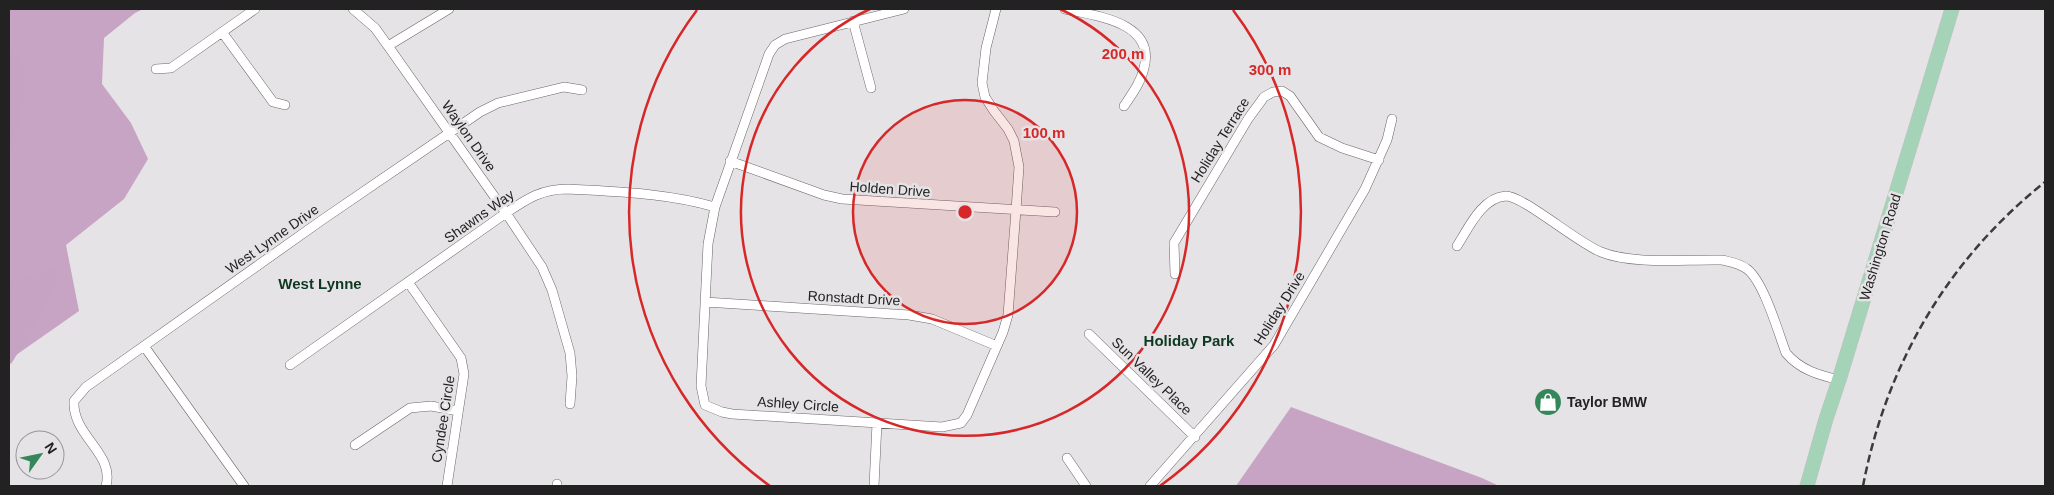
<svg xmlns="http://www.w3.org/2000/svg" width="2054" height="495" viewBox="0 0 2054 495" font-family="Helvetica,sans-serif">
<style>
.forest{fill:#c7a4c4}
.water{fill:#c6a2c3}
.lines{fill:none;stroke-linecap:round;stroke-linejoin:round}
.street-casing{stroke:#696668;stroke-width:10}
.primary-casing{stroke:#c1c1c1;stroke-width:15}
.street{stroke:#fff;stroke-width:9}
.primary{stroke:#a4d3b8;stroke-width:14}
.rail{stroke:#3c3b3b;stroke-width:2.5;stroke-dasharray:8 4;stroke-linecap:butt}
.ring{fill:none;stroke:#d62828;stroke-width:2.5}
.labels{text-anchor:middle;stroke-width:5;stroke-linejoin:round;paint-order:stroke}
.street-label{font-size:14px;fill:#232222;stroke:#e6e3e6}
.poi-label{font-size:14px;font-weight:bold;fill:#232222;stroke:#e6e3e6;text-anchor:start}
.neighbourhood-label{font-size:15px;font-weight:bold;fill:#0f3822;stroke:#e6e3e6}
.centre{fill:#d62828;stroke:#e6e3e6;stroke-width:2.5}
.ring-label{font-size:15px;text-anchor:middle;font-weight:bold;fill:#d62828;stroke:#e6e3e6;stroke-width:5;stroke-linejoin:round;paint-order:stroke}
</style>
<rect width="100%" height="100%" fill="#e6e3e6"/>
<!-- forest -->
<path class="forest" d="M9 9H143L135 13 104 38 102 84 131 123 148 159 124 199 66 245 79 311 9 360Z
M1291 407 1482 478 1499 486H1236Z"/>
<!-- water -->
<path class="water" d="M20 55 25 70 22 110 9 148V56Z
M54 267 56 284 39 319 11 364 9 362V284Z"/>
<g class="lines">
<!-- street casing -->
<g class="street-casing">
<path id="street" d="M353 9 375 28 388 46 506 213 542 267 552 290 570 353 572 376 570 404
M904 9 785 39 775 45 769 54 715 207 708 244 701 386 705 405 722 412 732 414 942 427 961 423 967 415 1003 332 1008 315 1016 210 1019 167 1014 141 1008 129 994 111 985 97 982 83 986 48 996 9
M1065 9C1096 16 1156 22 1144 68 1141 82 1132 94 1124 106
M853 21 871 88
M222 32 273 102 285 105
M388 46 449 9
M156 69 171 68 255 9
M730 161 824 195 842 199 1055 212
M1457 246C1468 229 1482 197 1506 196 1523 196 1578 243 1601 252 1633 265 1686 259 1722 260 1731 262 1739 263 1747 269 1764 282 1778 332 1786 353 1800 370 1819 375 1839 380
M1175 274 1174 243 1248 119 1264 97 1273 92 1282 91 1290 96 1319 137 1342 148 1379 160
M408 282 461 358 464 374 447 486
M705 302 909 315 932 319 997 346
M1089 334 1195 437
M144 346 244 486
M290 365 506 213C528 198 542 189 568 189 618 192 667 193 715 207
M355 445 410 408 431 406 458 411
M1067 458 1086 486
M106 486C115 453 72 436 74 401L86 387 322 220 480 112 498 103 564 87 582 90
M557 486V484
M874 486 877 423
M1150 486 1274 345 1365 189 1387 140 1392 119"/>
</g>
<!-- primary casing -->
<g class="primary-casing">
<path id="primary" d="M1807 486 1826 419 1839 380 1952 9"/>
</g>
<!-- street -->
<use href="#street" class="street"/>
<!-- primary -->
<use href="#primary" class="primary"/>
<!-- rail -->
<path class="rail" d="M1863 486C1886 365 1948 259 2045 182"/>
</g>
<!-- distance rings -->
<circle cx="965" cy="212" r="112" fill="#d62828" fill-opacity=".12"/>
<g class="ring">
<circle cx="965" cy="212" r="112"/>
<path d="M1060 9A224 224 0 1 1 870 9"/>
<path d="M770 486A336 336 0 0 1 697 10M1233 10A336 336 0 0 1 1160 486"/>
</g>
<!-- icons -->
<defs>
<g id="shop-disc" transform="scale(1.4375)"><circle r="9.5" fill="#33875a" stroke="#e6e3e6"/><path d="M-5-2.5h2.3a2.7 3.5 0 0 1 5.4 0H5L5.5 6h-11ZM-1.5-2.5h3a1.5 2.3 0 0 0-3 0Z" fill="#fff"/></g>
</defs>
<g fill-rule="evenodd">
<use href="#shop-disc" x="1548" y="402"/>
</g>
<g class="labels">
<!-- street labels -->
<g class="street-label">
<text transform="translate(469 136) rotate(55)" y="5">Waylon Drive</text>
<text transform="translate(1220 140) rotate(-58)" y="5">Holiday Terrace</text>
<text transform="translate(890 189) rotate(4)" y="5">Holden Drive</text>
<text transform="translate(479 216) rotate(-35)" y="5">Shawns Way</text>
<text transform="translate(272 239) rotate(-35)" y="5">West Lynne Drive</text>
<text transform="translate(1880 247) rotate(-73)" y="5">Washington Road</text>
<text transform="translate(854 298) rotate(3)" y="5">Ronstadt Drive</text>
<text transform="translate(1279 308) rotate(-58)" y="5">Holiday Drive</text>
<text transform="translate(1152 376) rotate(44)" y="5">Sun Valley Place</text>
<text transform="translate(798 404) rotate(4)" y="5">Ashley Circle</text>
<text transform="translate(443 419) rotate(-81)" y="5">Cyndee Circle</text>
</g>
<!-- poi labels -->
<g class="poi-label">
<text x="1567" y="407">Taylor BMW</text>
</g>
<!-- neighbourhood labels -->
<g class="neighbourhood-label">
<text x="320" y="289">West Lynne</text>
<text x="1189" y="346">Holiday Park</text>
</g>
</g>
<circle cx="965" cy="212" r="8" class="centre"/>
<g class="ring-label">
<text x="1123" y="59">200 m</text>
<text x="1270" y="75">300 m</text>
<text x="1044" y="138">100 m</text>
</g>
<!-- border -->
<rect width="2054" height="495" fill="none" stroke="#232222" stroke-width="20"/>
<!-- north arrow -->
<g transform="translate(40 455) rotate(57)"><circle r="24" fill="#e6e3e6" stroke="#989698"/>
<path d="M0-4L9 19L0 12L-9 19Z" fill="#33875a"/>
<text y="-8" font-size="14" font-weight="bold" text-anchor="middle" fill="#232222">N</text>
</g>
</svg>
